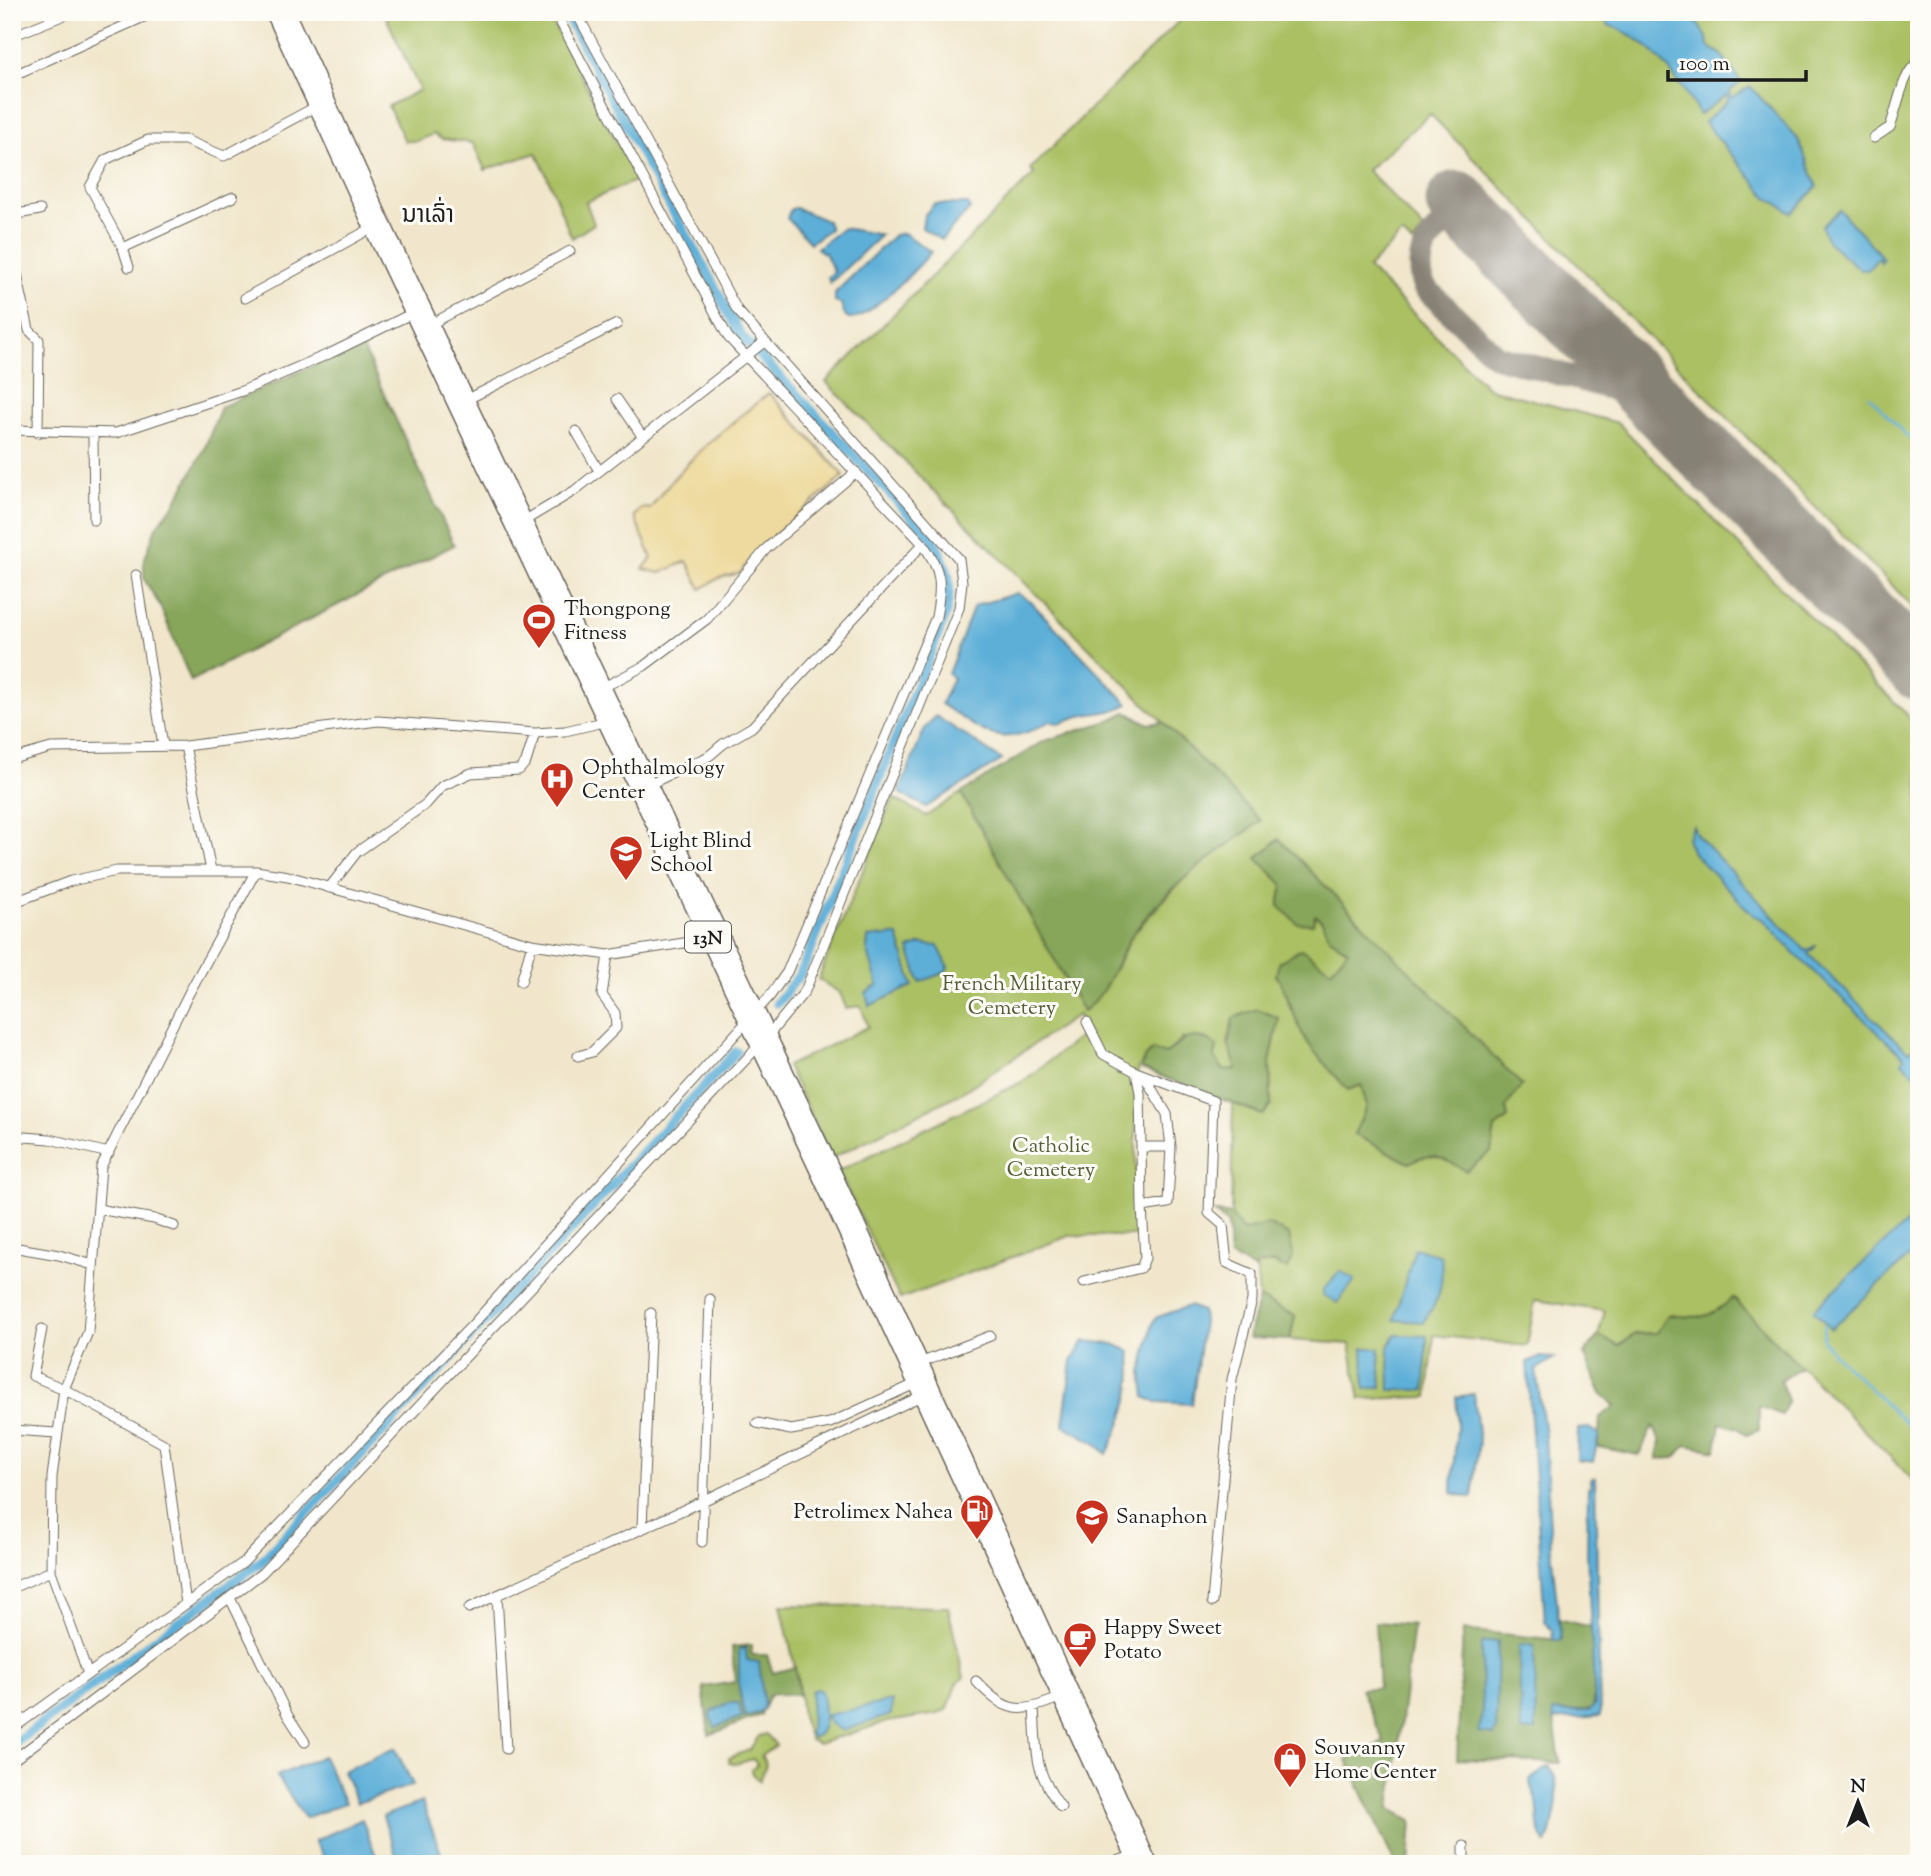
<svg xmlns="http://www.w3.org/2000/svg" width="1931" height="1876" viewBox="0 0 1931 1876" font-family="'Sorts Mill Goudy','Noto Sans Lao',serif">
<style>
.green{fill:#aac064;stroke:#636e40;stroke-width:2;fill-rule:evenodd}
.forest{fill:#87a65a;stroke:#52613b;stroke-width:2;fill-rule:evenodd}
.sand{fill:#eeda9e;stroke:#857b5d;stroke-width:2}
.water{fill:#5dafd8;stroke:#3c667a;stroke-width:2}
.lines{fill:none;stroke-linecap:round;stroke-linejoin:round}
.stream{stroke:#5dafd8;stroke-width:2.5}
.canal{stroke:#5dafd8;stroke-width:10}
.taxiway{stroke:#868174;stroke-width:24}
.runway{stroke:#868174;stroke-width:63}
.minor-casing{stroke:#676359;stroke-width:11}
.trunk-casing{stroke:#676359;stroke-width:17}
.minor{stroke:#fff;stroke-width:9}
.trunk{stroke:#fff;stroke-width:14}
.labels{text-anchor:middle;stroke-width:6;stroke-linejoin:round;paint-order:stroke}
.shield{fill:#fdfcf7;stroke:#605f5e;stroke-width:2}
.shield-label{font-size:19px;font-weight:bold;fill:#1c1c1c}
.poi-label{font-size:21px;fill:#1c1c1c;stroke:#fdfcf7;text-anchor:start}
.park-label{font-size:21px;fill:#555e39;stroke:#fdfcf7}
.quarter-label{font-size:24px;fill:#1c1c1c;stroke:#fdfcf7}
</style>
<rect width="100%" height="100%" fill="#fdfcf7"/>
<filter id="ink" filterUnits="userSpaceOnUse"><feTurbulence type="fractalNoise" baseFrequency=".0143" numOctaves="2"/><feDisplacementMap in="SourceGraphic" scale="14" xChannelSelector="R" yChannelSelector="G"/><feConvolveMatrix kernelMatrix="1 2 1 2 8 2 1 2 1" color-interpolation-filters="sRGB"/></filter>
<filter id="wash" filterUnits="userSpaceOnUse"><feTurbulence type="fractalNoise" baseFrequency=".00686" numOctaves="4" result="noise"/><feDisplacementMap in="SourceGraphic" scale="28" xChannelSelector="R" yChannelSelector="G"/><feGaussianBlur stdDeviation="1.57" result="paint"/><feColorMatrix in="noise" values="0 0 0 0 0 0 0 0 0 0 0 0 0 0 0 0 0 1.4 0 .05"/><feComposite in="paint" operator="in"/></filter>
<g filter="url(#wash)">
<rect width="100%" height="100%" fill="#f1e6cb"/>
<!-- green -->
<path class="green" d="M398 12H547L637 180 586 202 594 224 572 238C559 210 551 180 536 153L485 170 473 143 441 139 434 134 417 141H405L388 106 420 90 386 17Z
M1188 12H1919V75L1913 101H1919V613L1430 114 1367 170 1425 230 1412 243 1402 234 1368 268 1488 388 1618 423 1919 727V1486L1733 1298C1707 1321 1700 1318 1668 1315L1657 1333 1635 1334 1619 1346 1598 1336 1605 1311 1535 1300 1527 1346 1434 1335 1428 1397 1360 1399 1350 1344 1290 1340 1295 1316 1259 1298 1256 1265 1274 1263 1268 1224 1243 1231 1231 1215 1233 1103 1263 1115 1271 1105 1270 1062 1279 1019 1228 1044 1238 1069 1224 1070 1215 1058 1183 1038 1166 1054 1144 1058 1136 1075V1236H1069L900 1299 838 1171 1022 1082 1086 1032 1078 1015 961 1093 832 1158 787 1066 868 1027 861 1006 846 1008 840 993 818 979 893 798 926 816 961 793 1084 1011 1118 964 1132 935 1164 900 1188 874 1261 821 826 382 1034 174 1030 169ZM1283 885 1522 1085 1506 1107 1508 1118 1495 1128 1491 1152 1466 1170C1444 1159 1432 1149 1409 1163L1355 1134 1367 1107 1361 1085 1336 1075 1290 1008 1285 988 1276 975 1301 950 1331 971 1348 950 1330 938 1322 921 1314 914 1279 906Z
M781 1605 948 1607 964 1678 956 1684 948 1709 938 1714 887 1722 818 1744 810 1740 802 1717 798 1681Z
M766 1734 776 1745 761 1756 766 1764 760 1781 752 1774 751 1770 757 1765 753 1759 736 1764 729 1762V1758L749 1750 759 1736Z"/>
<!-- forest -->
<path class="forest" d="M361 344 454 545 191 681 160 606 144 579V561L156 527 174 505 204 450 221 407Z
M1126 712 1149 724 1163 722 1261 821C1215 854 1165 887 1132 935 1114 961 1110 993 1083 1011L961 793 1042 742 1108 721Z
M1279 839 1522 1085 1506 1107 1508 1118 1495 1128 1491 1152 1466 1171C1444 1159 1432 1149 1409 1163L1354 1134 1367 1107 1361 1085 1348 1090C1333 1073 1314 1054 1303 1035 1292 1015 1289 993 1276 975L1279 962 1301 949 1331 970 1348 950 1330 938 1322 921 1315 915 1313 924 1297 923 1279 906 1283 885 1257 858Z
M1257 1009 1279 1018 1270 1062 1271 1105 1263 1115 1142 1069 1144 1058 1152 1050 1166 1054C1185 1037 1194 1030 1217 1046L1215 1058 1223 1070 1237 1069 1228 1044 1233 1018Z
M1214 1212 1231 1215 1243 1231 1268 1224 1289 1235 1293 1255 1287 1269 1274 1263 1256 1265V1270L1230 1256 1228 1224Z
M1259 1298 1295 1316 1290 1340 1248 1338Z
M1733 1298 1801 1367 1780 1381 1788 1400 1782 1415 1759 1406V1430L1746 1435 1738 1428 1720 1423 1716 1451 1686 1445 1675 1458 1657 1459 1660 1441 1653 1426 1639 1455 1598 1447 1600 1417 1615 1406 1601 1394 1584 1354 1598 1336 1619 1346 1635 1334 1657 1333 1668 1315C1701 1318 1707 1321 1733 1298Z
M1557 1619 1592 1627 1595 1691 1593 1710 1553 1712 1560 1763 1457 1759 1463 1630 1560 1640Z
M1375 1622 1413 1625 1390 1809 1412 1820 1409 1864H1395L1347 1760 1384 1742 1361 1689 1379 1688Z
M751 1645 752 1655H767L773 1673 795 1667 799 1695 773 1694 768 1697 761 1715 709 1735 703 1687 735 1682 732 1647ZM746 1648 745 1717 739 1689V1649Z"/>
<!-- sand -->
<path class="sand" d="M769 393 844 476 762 546 740 573 719 578 701 589 687 561 660 573 643 569 652 558 634 516 642 508 650 509C682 462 725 428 769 393Z"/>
<!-- water -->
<path class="water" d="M1602 12H1689L1707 37 1708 46 1721 54 1741 82 1730 91 1732 98 1750 86 1798 139 1817 187 1792 213 1767 197 1704 122 1728 101 1727 94 1700 115C1676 77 1652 39 1608 25Z
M934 204H968L970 209 941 240 922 228 924 216Z
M796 208 827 221 830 229 810 243 787 218 791 209Z
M1840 210 1883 258 1881 263 1879 257 1868 270H1861L1828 242 1822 226Z
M843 228 881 235 830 283 828 277 834 272 826 255 817 248Z
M904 233 931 252C920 265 864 324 849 318 843 316 843 309 841 304L835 302V293L894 235Z
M1017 593 1031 602 1128 704C1107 717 1081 710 1060 724L1050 721C1000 751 985 733 941 704L953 678 948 674 974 606Z
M936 716 1002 760 926 807 899 792 925 728Z
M1693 826 1696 834 1806 951 1817 945 1808 954 1908 1052 1913 1048 1919 1054V1078L1902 1062 1904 1057 1794 953 1763 919 1754 916 1693 853 1687 838Z
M894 935 898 936 913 986 869 1006 866 993 878 985 867 949 868 938Z
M921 944 938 946 948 966 946 972 920 982 909 949Z
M1919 1211V1247L1831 1329 1813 1310Z
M1415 1248 1441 1256C1444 1283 1440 1301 1423 1322L1394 1320Z
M1340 1271 1355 1280 1337 1303 1323 1295V1290Z
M1189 1306 1202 1311 1203 1322 1192 1404 1155 1402 1145 1397 1142 1371 1152 1326 1155 1318Z
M1395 1335 1427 1336 1425 1390H1390L1389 1347Z
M1084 1341 1114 1344 1130 1351C1137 1387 1123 1422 1107 1454L1095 1443 1063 1425 1072 1361Z
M1363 1348H1379L1381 1387 1365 1389Z
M1540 1357 1554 1358 1536 1370 1545 1434 1551 1548 1561 1640H1553L1552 1631 1545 1622 1527 1362Z
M1474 1394 1479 1442 1472 1498 1452 1493C1452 1459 1460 1433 1456 1397Z
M1590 1428 1599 1434 1593 1462 1577 1460 1578 1429Z
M1595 1477 1600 1716 1553 1720V1712L1589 1711 1595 1705 1587 1553 1588 1487 1591 1486V1479Z
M1498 1641 1496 1729 1493 1735 1479 1733 1482 1712 1481 1643Z
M1524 1644 1534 1646 1536 1730 1521 1731 1519 1645Z
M746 1648 747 1660 759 1662 764 1706 761 1712 745 1717 739 1689V1649Z
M816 1689 821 1691C824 1706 829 1730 813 1738L810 1735 811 1691Z
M892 1701 891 1715 842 1731 829 1723 827 1715Z
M728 1703H739L742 1717 715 1727 710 1717 711 1712Z
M395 1748 413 1785 357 1803 343 1771Z
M323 1756 345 1803 305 1818 277 1776Z
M1549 1766C1564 1785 1555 1822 1546 1844 1536 1831 1540 1818 1537 1803 1535 1795 1530 1789 1530 1780Z
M422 1802 445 1864H399L383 1816Z
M362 1819 379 1864H327L314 1841Z"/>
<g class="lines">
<!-- stream -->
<path class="stream" d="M1869 396 1919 449
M1824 1325 1823 1339 1833 1353 1919 1436"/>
<!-- canal -->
<path class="canal" d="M565 12 741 336 932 538C951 573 954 586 942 624L801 973 777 1003
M12 1745 262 1561 736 1052"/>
<!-- taxiway -->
<path class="taxiway" d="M1545 291C1530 270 1532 242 1510 225 1467 194 1405 235 1424 287L1496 356 1639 396 1656 407 1696 444"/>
<!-- runway -->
<path class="runway" d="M1457 202 1919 669"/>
</g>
</g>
<g filter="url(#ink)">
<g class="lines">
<!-- minor casing -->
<g class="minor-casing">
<path id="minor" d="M12 36 72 12
M12 76 155 12
M1874 138 1890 127C1897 109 1903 70 1919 62
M233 197 123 248 90 187 105 160 148 140H185L224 156 317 106
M12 215 40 210
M123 248 129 267
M12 251 29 330 39 340 38 433
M245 298 372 228
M429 325 570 251
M468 399 617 324
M617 399 642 436
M12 430 116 433 242 391 331 353 417 311
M576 431 599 471
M93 434 94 520
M524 521 574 491 763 343
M136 575 163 746
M600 689 644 666 707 619 767 548 856 472
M185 746 211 870
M12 759 51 748 185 746 378 721 535 733 565 731 608 721
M650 784 709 756 723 744 752 727 923 544
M329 888 357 852 426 804 442 786 471 773 519 770 526 762 535 733
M12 903 71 881 117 871H256L288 876 532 944 608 955 709 939
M521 982 532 944
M1087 1022 1103 1054 1136 1072 1213 1101 1209 1213 1223 1225 1227 1263 1252 1274V1300L1232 1379 1212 1602
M578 1056 592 1052 616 1028 615 1013 602 995 608 955
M1136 1072 1140 1093 1141 1147H1171L1167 1114 1144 1076
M12 1136 50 1139 109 1153
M1141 1147 1142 1207 1168 1203 1171 1147
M98 1209 154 1219 174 1226
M12 1247 59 1255 93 1265
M1084 1282 1141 1268 1145 1258 1142 1207
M42 1329 33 1376 64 1389 164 1444 186 1604
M920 1363 990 1336
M757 1423 791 1430 830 1423 915 1384
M12 1430 56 1433
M642 1527 651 1313
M702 1542 710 1299
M12 1588 51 1571
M497 1595 506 1749
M230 1598 288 1716 305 1742
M469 1608 705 1500 921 1396
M88 1674 51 1571 52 1477 64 1389 88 1332 101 1167 189 993 256 871
M976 1681C1007 1714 1019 1714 1059 1698
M1034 1708C1037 1752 1033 1770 1061 1807
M12 1729 244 1562 475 1322 770 996 787 972 936 617C942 584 942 571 923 544L728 337 555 12
M12 1761 262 1573 767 1037 805 991 959 608 962 582 959 559 737 310 576 12
M1464 1846V1864
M1107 1864 1133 1856"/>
</g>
<!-- trunk casing -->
<g class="trunk-casing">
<path id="trunk" d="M273 12 372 228 820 1176 1137 1864
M287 12 383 223 833 1171 1150 1864"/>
</g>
<!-- minor -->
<use href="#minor" class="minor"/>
<!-- trunk -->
<use href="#trunk" class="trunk"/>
</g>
</g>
<!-- icons -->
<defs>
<g id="stadium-pin" transform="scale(1.75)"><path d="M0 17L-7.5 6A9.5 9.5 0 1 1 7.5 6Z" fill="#c8321e" stroke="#fdfcf7"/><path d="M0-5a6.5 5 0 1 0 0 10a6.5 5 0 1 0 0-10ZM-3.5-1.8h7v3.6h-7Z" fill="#fff"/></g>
<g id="hospital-pin" transform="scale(1.75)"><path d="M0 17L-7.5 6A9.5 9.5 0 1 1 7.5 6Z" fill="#c8321e" stroke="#fdfcf7"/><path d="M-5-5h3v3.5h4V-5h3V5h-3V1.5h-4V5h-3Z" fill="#fff"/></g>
<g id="school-pin" transform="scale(1.75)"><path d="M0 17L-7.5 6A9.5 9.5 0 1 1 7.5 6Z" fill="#c8321e" stroke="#fdfcf7"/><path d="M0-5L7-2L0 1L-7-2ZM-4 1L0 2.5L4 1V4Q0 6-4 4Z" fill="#fff"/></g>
<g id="fuel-pin" transform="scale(1.75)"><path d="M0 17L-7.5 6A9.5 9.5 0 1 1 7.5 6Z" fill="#c8321e" stroke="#fdfcf7"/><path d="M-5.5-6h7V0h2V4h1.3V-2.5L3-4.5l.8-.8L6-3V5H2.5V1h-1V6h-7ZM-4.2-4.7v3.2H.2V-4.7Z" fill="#fff"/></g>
<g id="cafe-pin" transform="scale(1.75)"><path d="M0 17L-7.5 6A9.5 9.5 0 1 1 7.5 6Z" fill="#c8321e" stroke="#fdfcf7"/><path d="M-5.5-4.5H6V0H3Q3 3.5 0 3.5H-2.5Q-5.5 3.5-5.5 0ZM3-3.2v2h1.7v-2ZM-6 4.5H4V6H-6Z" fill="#fff"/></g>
<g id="shop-pin" transform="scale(1.75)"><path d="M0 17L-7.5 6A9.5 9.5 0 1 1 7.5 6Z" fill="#c8321e" stroke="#fdfcf7"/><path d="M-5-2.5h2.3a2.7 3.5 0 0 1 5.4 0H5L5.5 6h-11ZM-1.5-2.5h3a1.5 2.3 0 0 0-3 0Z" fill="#fff"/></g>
</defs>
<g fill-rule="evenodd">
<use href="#stadium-pin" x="539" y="620"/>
<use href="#hospital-pin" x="557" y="779"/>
<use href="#school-pin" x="626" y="852"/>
<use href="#fuel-pin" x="977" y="1511"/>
<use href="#school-pin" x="1092" y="1516"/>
<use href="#cafe-pin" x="1080" y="1639"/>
<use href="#shop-pin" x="1290" y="1759"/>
</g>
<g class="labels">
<!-- shield labels -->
<rect class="shield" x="685" y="921.5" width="46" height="31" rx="5"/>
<g class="shield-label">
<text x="708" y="944">13N</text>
</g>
<!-- poi labels -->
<g class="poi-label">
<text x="564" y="615">Thongpong<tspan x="564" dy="24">Fitness</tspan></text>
<text x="582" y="774">Ophthalmology<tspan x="582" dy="24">Center</tspan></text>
<text x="650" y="847">Light Blind<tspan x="650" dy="24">School</tspan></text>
<text x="953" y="1518" text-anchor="end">Petrolimex Nahea</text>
<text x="1116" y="1523">Sanaphon</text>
<text x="1104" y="1634">Happy Sweet<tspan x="1104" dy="24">Potato</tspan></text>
<text x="1314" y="1754">Souvanny<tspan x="1314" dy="24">Home Center</tspan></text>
</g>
<!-- park labels -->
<g class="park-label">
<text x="1012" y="990">French Military<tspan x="1012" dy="24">Cemetery</tspan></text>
<text x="1051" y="1152">Catholic<tspan x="1051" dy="24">Cemetery</tspan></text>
</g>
<!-- quarter labels -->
<g class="quarter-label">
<text x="428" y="222">ນາເລົ່າ</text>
</g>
</g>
<!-- margin -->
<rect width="1931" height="1876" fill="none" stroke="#fdfcf7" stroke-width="42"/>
<!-- north arrow -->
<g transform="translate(1858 1802)" stroke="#fdfcf7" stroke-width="5" paint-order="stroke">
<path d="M0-5L12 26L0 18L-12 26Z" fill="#1c1c1c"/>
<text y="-10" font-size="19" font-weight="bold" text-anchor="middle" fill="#1c1c1c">N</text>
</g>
<!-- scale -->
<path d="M1668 70v10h138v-10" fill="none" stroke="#1c1c1c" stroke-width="3.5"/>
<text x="1679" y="70" font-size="21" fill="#1c1c1c" stroke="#fdfcf7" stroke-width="5" paint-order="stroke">100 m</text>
</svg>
